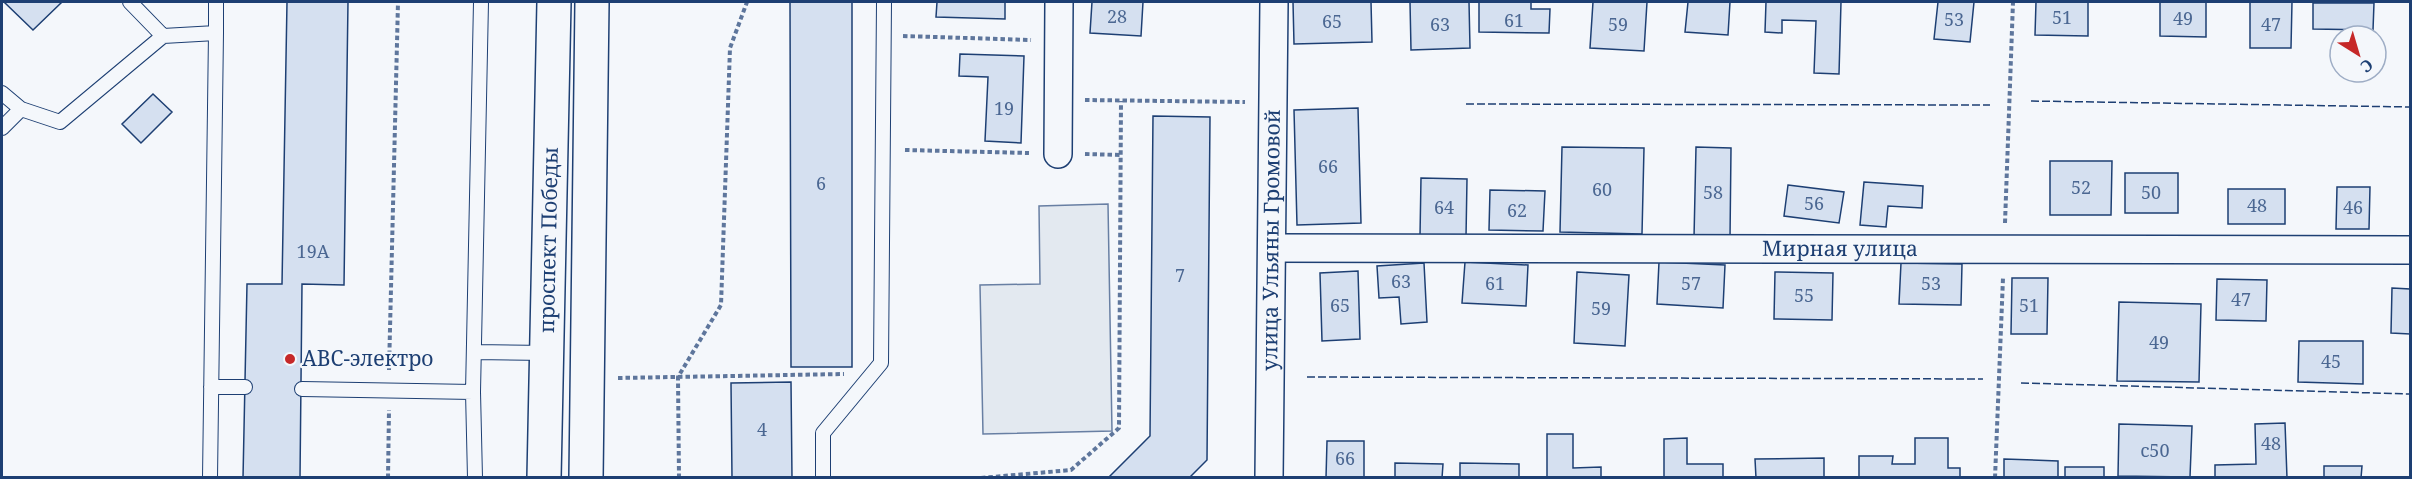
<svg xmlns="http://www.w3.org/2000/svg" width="2412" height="479" viewBox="0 0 2412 479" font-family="'Noto Serif',serif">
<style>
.green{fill:#e3e9f0;stroke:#687fa3;stroke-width:1.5}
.building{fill:#d5e0f0;stroke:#1d3f73;stroke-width:1.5}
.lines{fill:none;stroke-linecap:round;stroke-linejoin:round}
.service-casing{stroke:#1d3f73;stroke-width:16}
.minor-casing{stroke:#1d3f73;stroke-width:30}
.secondary-casing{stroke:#1d3f73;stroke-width:36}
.path{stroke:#5e769c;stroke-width:4;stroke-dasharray:4.5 3;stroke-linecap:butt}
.service{stroke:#f4f7fb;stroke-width:14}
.minor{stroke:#f4f7fb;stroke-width:27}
.secondary{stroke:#f4f7fb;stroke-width:33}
.fence{stroke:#1d3f73;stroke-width:1.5;stroke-dasharray:8 3;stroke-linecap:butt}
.poi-dot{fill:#c62828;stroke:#f4f7fb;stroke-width:2}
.labels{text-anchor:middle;stroke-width:4.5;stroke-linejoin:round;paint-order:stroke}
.number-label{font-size:18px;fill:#4b6792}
.street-label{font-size:21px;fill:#1d3f73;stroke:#f4f7fb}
.poi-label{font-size:21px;fill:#1d3f73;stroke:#f4f7fb;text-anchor:start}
</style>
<rect width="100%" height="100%" fill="#f4f7fb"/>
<!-- green -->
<path class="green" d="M1108 204 1112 431 983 434 980 285 1040 284 1039 206Z"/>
<!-- building -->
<path class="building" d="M4 2H62L33 30Z
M287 2H348L344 285 302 284 300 478H243L247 284H282Z
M790 2H852V367H791Z
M937 2H1005V19L936 17Z
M1092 2H1143L1141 36 1090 33Z
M1293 2H1371L1372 42 1294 44Z
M1410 2H1469L1470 48 1411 50Z
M1479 2H1531V9H1550L1549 33 1479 32Z
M1593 2H1647L1644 51 1590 48Z
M1688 2H1730L1728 35 1685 32Z
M1766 2H1841L1839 74 1814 73 1816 21 1782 20V33L1765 32Z
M1938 2H1974L1970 42 1934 39Z
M2036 2H2088V36L2035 35Z
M2160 2H2206V37L2160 36Z
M2250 2H2292L2291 48H2250Z
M2313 3H2374L2373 30 2313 29Z
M960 54 1024 56 1021 143 985 141 988 77 959 76Z
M153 94 172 112 141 143 122 124Z
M1358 108 1361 223 1297 225 1294 110Z
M1153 116 1210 117 1207 460 1189 478H1108L1150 436Z
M1562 147 1644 148 1642 234 1560 232Z
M1696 147 1731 148 1730 239 1694 238Z
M2050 161H2112L2111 215H2050Z
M2125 173H2178V213H2125Z
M1421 178 1467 179 1466 237 1420 236Z
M1864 182 1923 186 1922 208 1888 206 1886 227 1860 225Z
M1788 185 1844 192 1839 223 1784 216Z
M2337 187H2370L2369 229H2336Z
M2228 189H2285V224H2228Z
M1490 190 1545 191 1543 231 1489 230Z
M1465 262 1528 265 1526 306 1462 303Z
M1659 262 1725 265 1723 308 1657 304Z
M1424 263 1427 322 1401 324 1399 297 1379 298 1377 266Z
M1901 263 1962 264 1961 305 1899 304Z
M1358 271 1360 339 1322 341 1320 273Z
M1577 272 1629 275 1625 346 1574 343Z
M1775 272 1833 273 1832 320 1774 319Z
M2012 278H2048L2047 334H2011Z
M2217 279 2267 280 2266 321 2216 320Z
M2392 288 2410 289V334L2391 333Z
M2119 302 2201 304 2199 382 2117 381Z
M2299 341H2363V384L2298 382Z
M791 382 792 478H732L731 383Z
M2285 423 2287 478H2215V465L2256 464 2255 424Z
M2119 424 2192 426 2190 477 2118 476Z
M1547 434H1573V468L1601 467V478H1547Z
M1687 438V464H1723V478H1664V439Z
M1915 438H1948V468H1960V478H1859V456H1893L1892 464H1915Z
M1327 441H1364V478H1326Z
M1824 458V478H1756L1755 459Z
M2004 459 2058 461V478H2004Z
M1395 463 1443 464 1442 478H1395Z
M1460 463 1519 464V478H1460Z
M2324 466H2362L2361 478H2324Z
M2065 467H2104V478H2065Z"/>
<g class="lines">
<!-- service casing -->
<g class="service-casing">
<path id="service" d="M130 2 163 36
M2 93 21 109
M2 128 21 109 60 122 163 36 216 33V2
M474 352 547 353
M211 387H245
M302 389 473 392
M210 478 216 33
M475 478 473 392 481 2
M823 478V433L881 363 884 2"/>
</g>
<!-- minor casing -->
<g class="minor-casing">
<g id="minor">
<path d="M1058 154 1059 2"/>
<path id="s1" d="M1272 248 2410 250"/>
<path id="s2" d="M1269 478 1274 2"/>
</g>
</g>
<!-- secondary casing -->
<g class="secondary-casing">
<g id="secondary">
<path id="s3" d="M544 478 554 2"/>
<path d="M586 478 592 2"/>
</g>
</g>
<!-- path -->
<path class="path" d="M903 36 1031 40
M1085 100 1245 102
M905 150 1029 153
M1085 154 1121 155
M2005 223 2013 2
M389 370 398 2
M618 378 844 374
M388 478 389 410
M679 478 678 377 721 305 730 48 747 2
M981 478 1071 470 1119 428 1121 101
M1995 478 2003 278"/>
<!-- service -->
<use href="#service" class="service"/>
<!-- minor -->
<use href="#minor" class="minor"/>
<!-- secondary -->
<use href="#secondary" class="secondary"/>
<!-- fence -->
<path class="fence" d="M2031 101 2410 107
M1466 104 1990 105
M1307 377 1983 379
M2021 383 2410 394"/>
</g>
<!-- markers -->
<circle class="poi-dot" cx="290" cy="359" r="6"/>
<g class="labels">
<!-- number labels -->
<g class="number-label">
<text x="1117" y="23">28</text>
<text x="2062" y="24">51</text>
<text x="2183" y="25">49</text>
<text x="1954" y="26">53</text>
<text x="1514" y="27">61</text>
<text x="1332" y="28">65</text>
<text x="1440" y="31">63</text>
<text x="1618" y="31">59</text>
<text x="2271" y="31">47</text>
<text x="1004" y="115">19</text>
<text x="1328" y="173">66</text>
<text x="821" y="190">6</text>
<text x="2081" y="194">52</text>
<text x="1602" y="196">60</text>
<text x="1713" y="199">58</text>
<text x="2151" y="199">50</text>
<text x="1814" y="210">56</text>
<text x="2257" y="212">48</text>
<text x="1444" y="214">64</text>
<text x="2353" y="214">46</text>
<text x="1517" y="217">62</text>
<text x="313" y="258">19А</text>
<text x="1180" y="282">7</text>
<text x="1401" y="288">63</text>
<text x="1495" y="290">61</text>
<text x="1691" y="290">57</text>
<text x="1931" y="290">53</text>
<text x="1804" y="302">55</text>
<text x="2241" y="306">47</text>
<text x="1340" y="312">65</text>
<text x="2029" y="312">51</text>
<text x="1601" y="315">59</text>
<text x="2159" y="349">49</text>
<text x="2331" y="368">45</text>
<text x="762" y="436">4</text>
<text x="2271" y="450">48</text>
<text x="2155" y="457">с50</text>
<text x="1345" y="465">66</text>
</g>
<!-- street labels -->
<g class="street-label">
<text dy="7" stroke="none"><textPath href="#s3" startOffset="238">проспект Победы</textPath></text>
<text dy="7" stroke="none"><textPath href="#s2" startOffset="238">улица Ульяны Громовой</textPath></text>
<text dy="7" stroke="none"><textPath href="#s1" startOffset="568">Мирная улица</textPath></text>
</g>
<!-- poi labels -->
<g class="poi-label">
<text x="302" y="366">АВС-электро</text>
</g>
</g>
<!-- border -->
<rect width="2412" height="479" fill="none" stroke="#1d3f73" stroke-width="6"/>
<!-- north arrow -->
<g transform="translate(2358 54) rotate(143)"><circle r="28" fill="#f4f7fb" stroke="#9eadc5" stroke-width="1.5"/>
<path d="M0-4.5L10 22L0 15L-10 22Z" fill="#c62828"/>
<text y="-9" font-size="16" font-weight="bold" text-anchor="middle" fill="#1d3f73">С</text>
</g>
</svg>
